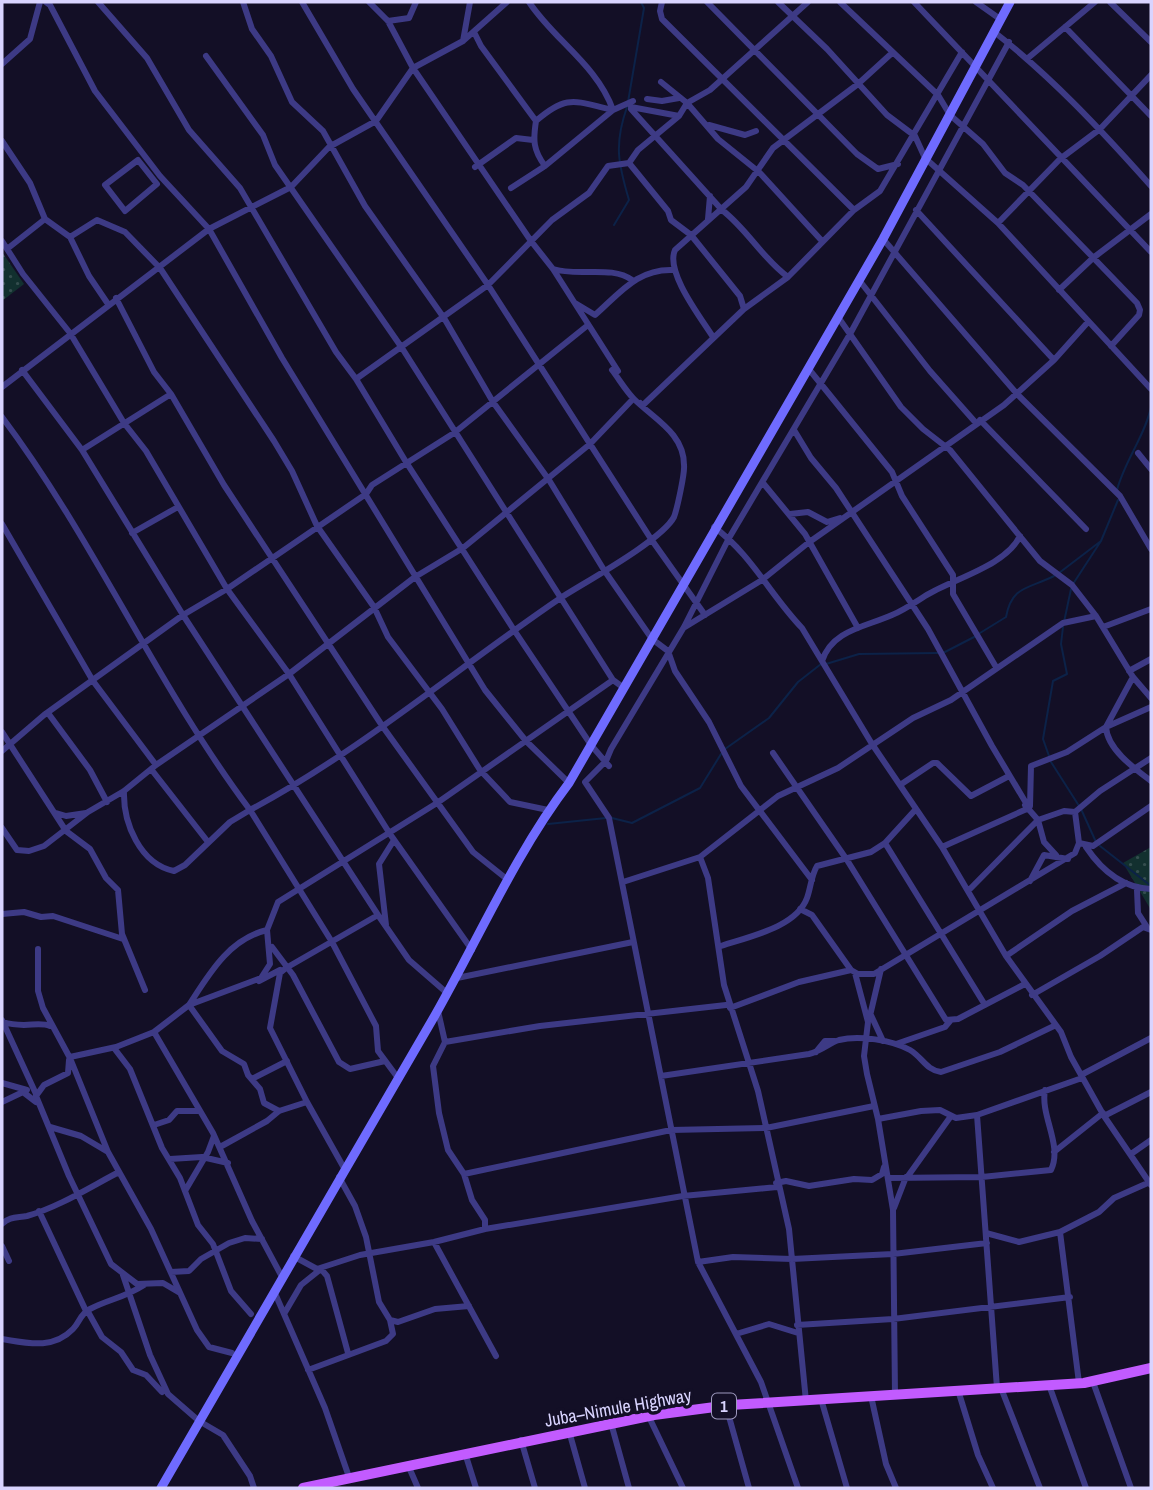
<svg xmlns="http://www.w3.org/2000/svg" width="1153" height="1490" viewBox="0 0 1153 1490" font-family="'Archivo Narrow',sans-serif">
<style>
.green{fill:url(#green-dots)}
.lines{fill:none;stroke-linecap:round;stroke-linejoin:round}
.stream{stroke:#0c2248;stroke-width:2}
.minor{stroke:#3d3a85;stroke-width:6}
.secondary{stroke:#6f6bff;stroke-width:9}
.primary{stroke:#c25bff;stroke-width:10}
.labels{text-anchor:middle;stroke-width:7;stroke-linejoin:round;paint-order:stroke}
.shield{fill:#130f26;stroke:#9e99be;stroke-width:2}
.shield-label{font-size:16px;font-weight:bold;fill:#d9d4ff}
.street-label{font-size:18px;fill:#d9d4ff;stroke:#130f26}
</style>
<defs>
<pattern id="green-dots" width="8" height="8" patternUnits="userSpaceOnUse" patternTransform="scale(1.75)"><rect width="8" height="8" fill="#12302f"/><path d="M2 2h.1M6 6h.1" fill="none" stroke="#344d4e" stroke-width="1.8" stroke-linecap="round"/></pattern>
</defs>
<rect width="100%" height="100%" fill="#130f26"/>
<!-- green -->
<path class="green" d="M2 252 24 284 2 301Z
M1151 847V910L1123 863Z"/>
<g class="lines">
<!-- stream -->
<path class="stream" d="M628 102 644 8 641 2
M614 225 629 200C618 163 614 144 627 107
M1117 490C1125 460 1145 436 1151 407
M1059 573 1101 541
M1073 584 1101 541 1118 500
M1064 622 1071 589
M980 633 1006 617C1012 585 1029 589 1054 576
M943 653 976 636
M826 664 859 654 938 653
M725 749 769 718 798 682 821 664
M1049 756 1043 739 1053 681 1067 674 1061 644 1063 627
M1051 762 1081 809 1096 842
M612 818 632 823 700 788 721 754
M548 824 606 818
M1100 846 1151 886"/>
<!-- minor -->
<path class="minor" d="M46 2 50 5 95 91 160 176 209 229 282 358 485 690 526 741 569 783
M98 2 147 58 189 130 240 188 336 352 356 379 406 462 514 630 591 745 609 766
M243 2 252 29 271 56 292 102 323 131 365 206 444 318 493 402 549 480 604 570 652 639 668 651 675 671 709 722 741 786 812 880
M302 2 353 89 488 285 651 539 705 615
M369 2 388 21 413 68 531 241 553 269 618 371
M529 2C554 40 597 65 613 110
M662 2 660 11 662 19 854 210
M707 2 857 154 878 169 898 164
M778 2 827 49 887 115 915 136 925 158 998 223 1151 389
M840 2 938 95 950 115 983 144 1005 173 1023 185 1137 303 1140 310 1139 315 1111 346
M914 2 1151 252
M976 2 1000 19
M1110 2 1151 42
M388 21 409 18 416 2
M1065 27 1151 116
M993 31C1052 77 1102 131 1151 186
M474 32 481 46 536 121
M463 41 470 2
M206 56 263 135 275 165 402 348 613 680 624 688
M1028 58 1095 2
M2 64 30 39 40 2
M661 82 687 103 718 139 759 172 822 241
M647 99 662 101 679 98
M631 107 679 116
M631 109 722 210C747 229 762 258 788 277
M709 125 745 135 756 131
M2 141 30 183 45 219 70 237 89 276 108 304
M138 160 157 184 125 211 105 185Z
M629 163 668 211 671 220 691 235 740 296 744 309
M545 166 613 110 633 101
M475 167 516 138 533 140
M511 188 545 166C533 150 533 140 536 121 568 93 576 102 613 110
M916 210 1054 360
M708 219 710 196
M998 223 1060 159 1100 129 1151 75
M70 237 97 220 125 232 160 268 274 441 292 471 317 526 374 607 388 637 442 709 480 770 510 802 548 810
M883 239 1018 395 1120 496 1151 549
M2 241 23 274 70 333 124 423 146 451 227 589 289 674 390 834 472 950
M7 249 45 219
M553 269C578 277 612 265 632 280
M859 280 930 371 976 423
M1059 290 1093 258 1151 214
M116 298 154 372 171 394 224 485 383 727 473 852 508 880
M575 303 595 315C620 293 638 268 674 270
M838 317 901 407 923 429 950 450 1040 561 1072 585 1096 616 1133 677 1151 698
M713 337C701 318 665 272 675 250L746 187 773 148 858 84 892 53
M808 368 892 472 902 496 953 575V594L996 667
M22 370 82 450 183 615 378 915 409 960 447 993
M356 379 488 285 552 220 589 193 608 166 629 163 638 150 679 116 687 103 710 90 808 2
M2 387 209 229 291 187 329 147 376 121 413 68 463 41 507 2
M640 403 642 406 744 309 788 277 854 210 880 191 962 52
M2 417C95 541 157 686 250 810L230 822 185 865 174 871C140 864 123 823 124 791
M980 420 1086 529
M794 430 811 458 836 488 928 629 992 746 1029 808
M82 450 171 394
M1138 453 1151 469
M763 483 805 534 858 628
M790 514 808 512 827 522 840 518
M2 524 93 681 156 765
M714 527C751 554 771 596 802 628L872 744 942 847 1006 956 1061 1032 1071 1057 1104 1116 1151 1185
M132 533 178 507
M685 627 762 580 808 543 1004 405 1054 360 1088 322
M1103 627 1151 609
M822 661C832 630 865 627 892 615 904 610 914 603 925 596 952 579 1006 566 1020 536
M1129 671 1151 659
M1133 677 1106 727C1107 749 1135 769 1151 781
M48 713 90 770 107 802
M2 732 66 831 90 849 106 878 118 890 122 934 145 990
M2 751 44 715 183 615 227 589 366 494 372 485 454 433 588 325
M773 753 847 860 946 1020 958 1019 1025 984
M151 769 208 842
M900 785 933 763H937L971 796 1009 776
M1025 805 1038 820 1064 811 1075 812 1100 791 1151 758
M1030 806 1031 766 1067 752 1106 727 1151 707
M56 813 66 816 86 813
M2 828 17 850 29 851 44 846 88 812 124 791 156 765 289 674 415 577 463 548 590 444 633 399
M885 843 985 1005
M1079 843 1093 846 1151 806
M942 847 1029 808
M1086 847C1102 871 1123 888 1151 889
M700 857 708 878 724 985 758 1091 789 1229 806 1401
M1030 881 1044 855 1068 859
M623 882 700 857 778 796 838 768 913 718 951 700 1063 623 1096 616
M1137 890 1138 913 1147 927
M968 891 1038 820 1044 842 1056 855
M800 909 812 915 851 970 858 974H874L1075 853 1079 843 1075 812
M2 914 24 912 41 917 53 916 123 939
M386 925 379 864 394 840
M267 930C229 939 209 974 189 1005L222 1051 244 1064 248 1075 260 1089 264 1103 279 1111
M721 946C747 937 796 928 807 898 811 887 811 876 817 866L871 852 885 843 916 809
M272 947 293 975 339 1062 350 1069 385 1061
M38 949V991L43 1008 70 1058 108 1152 151 1229 197 1330 209 1347 232 1353
M1006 956 1072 911 1126 883
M855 973 868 1022 864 1056 867 1074 878 1119 893 1210 895 1395
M457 978 633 942
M259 981 280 970
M1032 995 1100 956 1143 927 1151 930
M730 1008 799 982 851 970
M438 1011 445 1042 433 1066 439 1113 448 1150 464 1174 472 1200 485 1220V1229
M870 1013 883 1041
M2 1020 36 1094
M869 1020 881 969
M3 1022C24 1029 38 1021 50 1026
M445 1042 540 1026 726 1005
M896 1044 945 1027 950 1021
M114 1048 130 1069 162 1148 180 1178 198 1225 213 1244 231 1291 251 1314
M816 1052 825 1041H835
M70 1057 116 1047 154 1032
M69 1060 68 1073 44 1085 36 1096 69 1176 111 1264 137 1284 163 1283 180 1293
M1081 1075 1151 1038
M661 1076 809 1054C822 1051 829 1043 839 1040 859 1035 892 1040 910 1050 922 1057 926 1070 941 1072L1000 1052 1056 1025
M398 1078 378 1051 376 1026 332 942 250 810C362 750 457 668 562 597 587 581 662 540 674 517 677 509 685 473 684 465 684 433 654 419 634 399 626 391 619 379 612 370
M252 1079 287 1061
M2 1083 27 1090
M2 1102 23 1092 36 1102
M977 1115 997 1388
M1104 1116 1151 1092
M878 1119 921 1111 940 1110 956 1118 977 1115 1082 1078
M154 1125 169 1120 177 1111H200
M50 1127 81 1136 108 1152
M220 1147 267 1121 279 1111 307 1102
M1054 1152 1103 1113
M1131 1154 1151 1140
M170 1159 202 1157 228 1163
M344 1168 307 1102 270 1028 280 973 286 968 378 915
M464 1174 671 1130 766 1128 874 1106
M908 1176 951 1116
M889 1178 982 1177 1051 1170C1063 1145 1040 1116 1045 1090
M776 1183 786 1181 809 1186 854 1179 872 1180 882 1174 884 1167
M185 1191 208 1152 214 1136
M894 1208 906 1177
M39 1211 86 1311
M2 1224C10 1216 17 1218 27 1216 59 1207 90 1187 119 1172
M1060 1232 1079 1383
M986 1233 1019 1242 1060 1232 1099 1212 1114 1198 1150 1182
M434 1242 496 1356
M2 1246 9 1261
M293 1256 317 1269 360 1255 434 1242 485 1229 683 1196 777 1187
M698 1262 733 1257 792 1259 893 1254 987 1243
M171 1272 189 1271 201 1259 229 1243 245 1238 262 1239
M123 1275 150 1355 168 1394 199 1421 223 1435 250 1476 254 1488
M281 1275 252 1221 213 1133 154 1032 189 1005 261 978 270 964 267 930 278 902 437 803 613 680
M274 1291 325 1408 349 1477
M87 1310 102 1337 121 1352 133 1370 146 1375 162 1392
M284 1314 301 1285 321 1269 327 1276 348 1353
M390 1320 398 1322 435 1309 469 1306
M797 1325 893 1319 1070 1297
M736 1334 769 1324 798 1333
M2 1339C27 1343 53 1350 73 1329 80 1322 80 1314 90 1309 109 1299 124 1298 144 1285
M308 1370 386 1341 393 1334 390 1320 379 1302 366 1237 355 1206 339 1177
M1093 1382 1131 1488
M1049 1385 1086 1488
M1001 1388 1040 1488
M958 1390 978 1455 993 1488
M871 1396 886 1464 896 1488
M821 1399 847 1488
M726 1406 749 1488
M649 1417 683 1488
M611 1423 629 1488
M569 1431 585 1488
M521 1440 535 1488
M465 1453 476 1488
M408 1465 418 1488
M798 1488 761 1382 698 1262 609 818 585 782 606 761 611 749 684 627 729 538 850 334 1009 42"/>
<!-- secondary -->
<path class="secondary" d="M161 1488C251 1331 343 1174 434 1017 478 940 515 854 569 783L883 239 1010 2"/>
<!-- primary -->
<path class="primary" d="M303 1488 654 1415 730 1405 1084 1383 1151 1368"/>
</g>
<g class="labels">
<!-- shield labels -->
<rect class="shield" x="712" y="1393.5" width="24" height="25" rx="5"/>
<g class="shield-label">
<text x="724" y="1412">1</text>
</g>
<!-- street labels -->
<g class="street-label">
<text transform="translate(618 1408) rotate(-10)" y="6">Juba–Nimule Highway</text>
</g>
</g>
<!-- border -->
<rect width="1153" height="1490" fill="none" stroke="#d9d4ff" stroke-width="7"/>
</svg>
